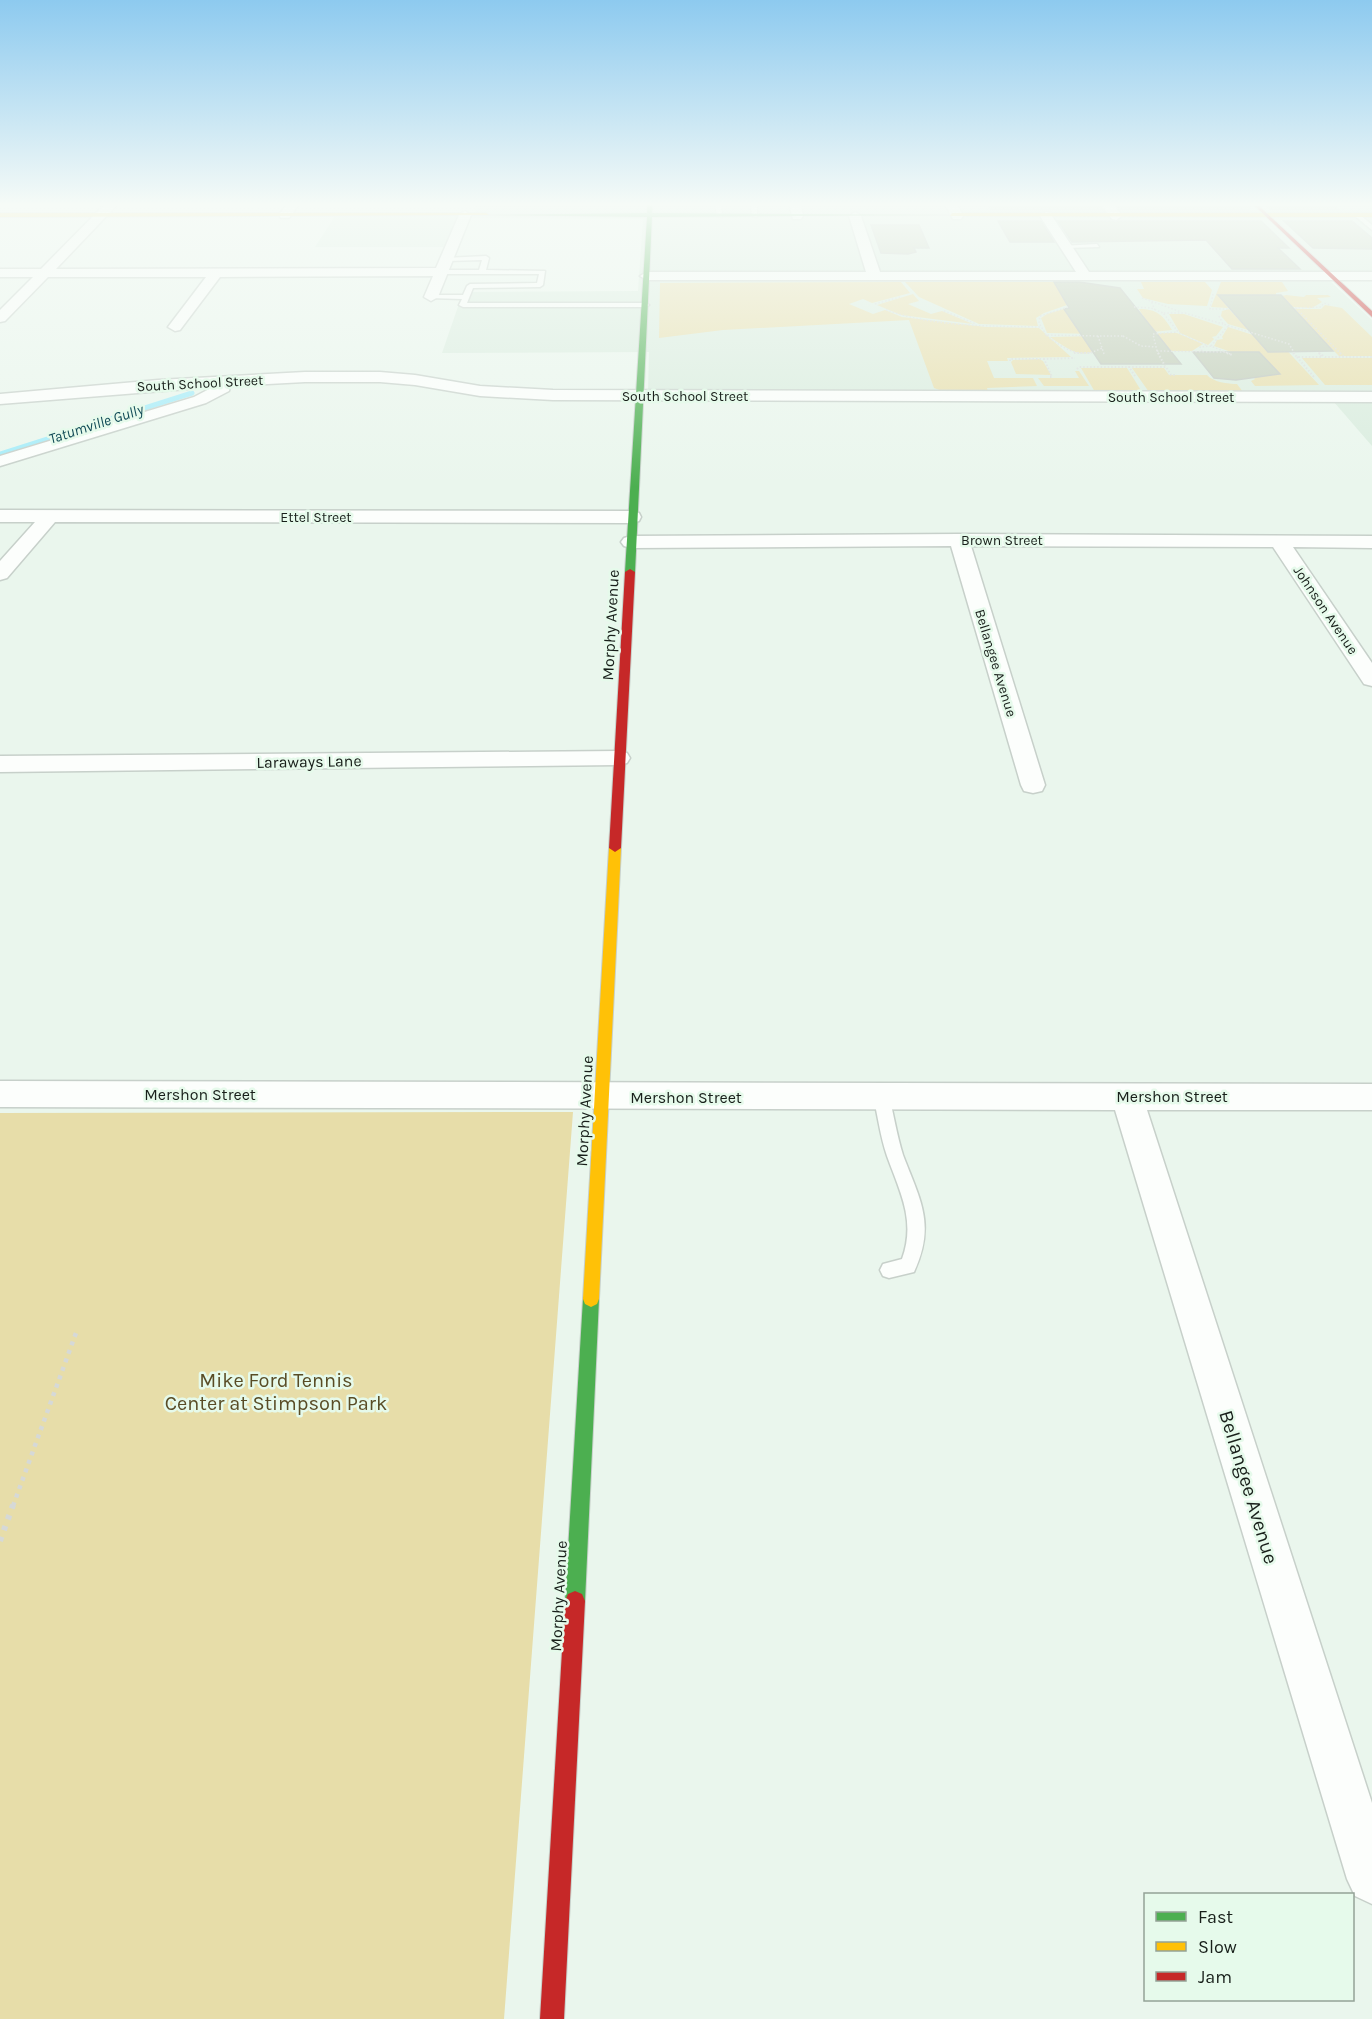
<svg xmlns="http://www.w3.org/2000/svg" width="1372" height="2019" viewBox="0 0 1372 2019" font-family="Karla,sans-serif">
<style>
.built{fill:#d9ecde}
.green{fill:#e7dda9}
.lines{fill:none;stroke-linecap:round;stroke-linejoin:round}
.stream{stroke:#a5ecf9;stroke-width:5}
.building{fill:#bfcab5;stroke:#bbc2ba;stroke-width:1.5}
.lane-casing{stroke:#c7d0ca;stroke-width:3}
.street-casing{stroke:#c7d0ca;stroke-width:3}
.fast-casing{stroke:#c7d0ca;stroke-width:2}
.slow-casing{stroke:#c7d0ca;stroke-width:2}
.jam-casing{stroke:#c7d0ca;stroke-width:2}
.path-far3{stroke:#d6d9d7;stroke-width:1.5;stroke-dasharray:1.5 2;stroke-linecap:butt}
.path-far2{stroke:#d6d9d7;stroke-width:2;stroke-dasharray:1.5 2;stroke-linecap:butt}
.path-far1{stroke:#d6d9d7;stroke-width:4.5;stroke-dasharray:4 5;stroke-linecap:butt}
.path{stroke:#d6d9d7;stroke-width:6;stroke-dasharray:4.5 7;stroke-linecap:butt}
.lane{fill:#fcfefc;fill-rule:evenodd}
.street{fill:#fcfefc;fill-rule:evenodd}
.fast{fill:#4caf50;fill-rule:evenodd}
.slow{fill:#ffc107;fill-rule:evenodd}
.jam{fill:#c62828;fill-rule:evenodd}
.labels{text-anchor:middle;stroke-width:5;stroke-linejoin:round;paint-order:stroke}
.far-street-label{font-size:14px;fill:#181f1a;stroke:#e6faeb}
.far-water-label{font-size:15px;font-style:italic;fill:#0e4854;stroke:#e6faeb}
.street-label{font-size:16px;fill:#181f1a;stroke:#e6faeb}
.near-park-label{font-size:20px;fill:#594c25;stroke:#e6faeb}
.near-street-label{font-size:20px;fill:#181f1a;stroke:#e6faeb}
</style>
<rect width="100%" height="100%" fill="#eaf6ed"/>
<!-- built -->
<path class="built" d="M477 204H1372V278L1328 279 1372 320V446L1327 394 648 393 649 352 442 353 463 292 638 291 643 219 471 218 459 247H315L337 213H474Z"/>
<!-- green -->
<path class="green" d="M901 282 910 293 872 303 863 299 849 304 873 314 885 310 902 317 986 327 1039 328 1071 357 1007 358 1008 361H987L994 378H1033L1037 386 987 388 988 392H945L934 388 909 320 723 330 659 338 660 283Z
M905 282H1079L1058 288 1067 305 1044 313 1036 318 1038 326 979 324 919 297Z
M1141 282H1205L1212 290 1207 306 1168 304 1143 298 1137 289H1144Z
M1221 282H1282L1288 291 1276 293V296L1219 295 1228 308 1211 307Z
M913 294 919 301 908 304 931 314 942 311 973 324 901 315 877 305Z
M1286 295 1304 297 1306 295H1328L1331 297 1317 298 1322 302 1312 308 1293 307 1282 296Z
M1325 305 1342 308 1372 337V356H1339L1326 343H1292L1228 324 1221 316 1222 311 1229 309 1241 322H1305L1295 309H1321Z
M1064 309 1071 320 1096 334 1047 333 1041 318 1047 314Z
M1139 309C1157 309 1163 315 1172 330L1152 332Z
M1169 314H1184L1223 327 1216 336 1212 337 1214 339 1208 345 1180 333Z
M1228 327 1281 344 1319 385 1255 386 1251 381 1255 379 1253 376 1279 374 1261 354 1243 355 1240 352H1231L1214 346 1217 340 1223 339 1222 337Z
M1160 333H1177L1203 344 1192 351H1159L1156 334Z
M1094 336 1100 347C1082 362 1067 348 1050 337Z
M1302 358H1372V385H1325Z
M1039 359 1043 361 1051 375 1016 374 1011 362 1013 360Z
M1081 368H1127L1142 392H1095Z
M1132 368H1164L1169 375H1207C1213 382 1228 384 1237 384L1243 392H1149Z
M1075 371H1079L1089 386H1044L1038 378H1079Z
M573 1112 504 2019H0V1113Z"/>
<g class="lines">
<!-- stream -->
<path class="stream" d="M0 454 192 393"/>
</g>
<!-- building -->
<path class="building" d="M988 204H1099L1102 209H991Z
M1116 204H1250L1249 209H1119Z
M1265 204H1332L1338 209H1270Z
M998 221H1041L1054 242H1010Z
M1058 221H1261L1289 248H1278L1300 269H1232L1206 240 1072 242Z
M1284 221H1352L1372 238V249L1313 248Z
M871 225H919L929 248H914L916 252 908 254 881 253Z
M1054 282H1079L1120 288 1181 364H1101L1064 309 1069 308Z
M1218 295H1281L1333 351 1268 352Z
M1193 352H1259L1280 374 1236 380 1214 378Z"/>
<g class="lines">
<!-- lane casing -->
<g class="lane-casing">
<path id="lane" d="M715 204H721L722 217 717 216Z
M751 204H757V217L752 216Z
M1355 214H1359L1372 225V230L1355 216Z
M1097 244 1099 247 1065 248 1062 246Z
M486 256 489 258 486 270 545 271 543 285 540 287 473 288 467 303H645L649 305 645 307H463L459 305 462 299 429 298 431 295H463L467 286 470 284 537 283 539 274H441L438 272 441 270H479L482 260 447 261 445 258Z
M881 1090 887 1091 889 1096C894 1116 897 1136 903 1155 920 1200 936 1224 914 1272L889 1278 883 1276 880 1270 883 1264 902 1259C916 1221 900 1192 887 1156 880 1136 878 1116 873 1096L875 1091Z"/>
</g>
<!-- street casing -->
<g class="street-casing">
<path id="street" d="M105 204H118L56 269 436 268 459 215 465 211 471 215 438 297 431 301 424 297 433 276 220 277 180 330 175 331 168 327 206 277H48L5 321 0 322V310L33 277H0V269H41Z
M287 204H299L289 218H281L279 215Z
M789 204H801L803 216 801 219H793Z
M945 204H957L963 216 961 219H953Z
M1101 204H1113L1122 216 1116 220 1112 219Z
M855 212 861 216 880 272H1076L1040 216 1046 212 1050 213 1089 272H1372V280H647L640 276 647 272H866L849 216Z
M305 372H380L415 375 480 386 553 390 1372 392V402L553 400 480 396 415 385 380 382H305L230 386 229 391 206 403 0 466V456L194 397 213 387 0 404V394L158 380Z
M0 510 632 511 639 513 641 517 639 521 632 523 55 522 7 578 0 580V561L35 522H0Z
M959 534 1372 536V548L1293 547 1372 663V686L1364 684 1273 547 971 546 1045 785 1042 791 1033 793 1024 791 1021 785 951 546 631 548 624 546 621 542 624 538 631 536Z
M618 751 627 753 630 758 627 763 618 765 0 772V756Z
M0 1081 1372 1084V1110H1147L1372 1803V1904L1355 1896 1347 1879 1115 1110 0 1107Z"/>
</g>
<!-- fast casing -->
<g class="fast-casing">
<path id="fast" d="M647 204H653L652 213 955 215 652 217 635 572 630 575 625 572 647 217 483 215 647 213Z
M591 1291 597 1294 599 1299 585 1601 582 1608 575 1611 568 1608 565 1601 583 1299 585 1294Z"/>
</g>
<!-- slow casing -->
<g class="slow-casing">
<path id="slow" d="M0 213H486L489 215 0 217Z
M952 213H1372V217L950 216Z
M615 844 621 848 599 1299 597 1304 591 1307 585 1304 583 1299 609 848Z"/>
</g>
<!-- jam casing -->
<g class="jam-casing">
<path id="jam" d="M1255 206H1259L1372 311V317Z
M630 569 635 572 621 848 615 852 609 848 625 572Z
M575 1591 582 1594 585 1601 564 2019H540L565 1601 568 1594Z"/>
</g>
<!-- path-far3 -->
<path class="path-far3" d="M1213 294 1210 309H1229
M1142 298 1151 301
M875 304 900 297
M1134 307 1151 308 1163 313
M1295 308 1321 307 1324 303 1330 305
M1296 308 1341 354
M886 310C934 327 990 326 1041 327
M1155 310 1151 301 1181 312
M944 311 976 324
M1219 316 1223 324 1289 344 1295 354
M1046 335 1039 323 1040 316 1068 307
M1098 336 1046 335C1064 349 1080 360 1102 348
M1123 336 1141 346 1156 347
M1206 345 1179 333 1163 313H1185L1223 324
M1211 346 1228 326
M1157 351 1153 334 1177 332
M1202 351 1200 347 1211 346 1230 354
M1104 354 1098 336H1124
M1159 354 1157 351 1226 352
M1320 354 1318 352 1321 354"/>
<!-- path-far2 -->
<path class="path-far2" d="M1074 353H1092
M1158 353 1165 366
M1227 353 1232 355
M1293 353 1297 357H1322L1319 353
M1319 353 1325 357H1372
M1340 353 1344 357
M1297 357 1314 377
M1010 361V359H1044
M1077 369 1079 367H1129
M1135 376 1129 367H1166L1171 375H1175
M1050 377H1052L1044 359 1075 358"/>
<!-- path-far1 -->
<path class="path-far1" d="M13 1506 76 1333"/>
<!-- path -->
<path class="path" d="M0 1541 13 1505"/>
<!-- lane -->
<use href="#lane" class="lane"/>
<!-- street -->
<use href="#street" class="street"/>
<!-- fast -->
<use href="#fast" class="fast"/>
<!-- slow -->
<use href="#slow" class="slow"/>
<!-- jam -->
<use href="#jam" class="jam"/>
</g>
<!-- sky -->
<linearGradient id="sky" x2="0" y2="1"><stop stop-color="#8dcaef"/><stop offset="0.42" stop-color="#f6fbf7"/><stop offset="1" stop-color="#f6fbf7" stop-opacity="0"/></linearGradient>
<rect width="1372" height="487" fill="url(#sky)"/>
<g class="labels">
<!-- far-street labels -->
<g class="far-street-label">
<text transform="translate(200 383) rotate(-3)" y="5">South School Street</text>
<text x="685" y="401">South School Street</text>
<text x="1171" y="402">South School Street</text>
<text x="316" y="522">Ettel Street</text>
<text x="1002" y="545">Brown Street</text>
<text transform="translate(1326 610) rotate(56)" y="5">Johnson Avenue</text>
<text transform="translate(996 663) rotate(73)" y="5">Bellangee Avenue</text>
</g>
<!-- far-water labels -->
<g class="far-water-label">
<text transform="translate(96 424) rotate(-18)" y="5">Tatumville Gully</text>
</g>
<!-- street labels -->
<g class="street-label">
<text transform="translate(610 625) rotate(-87)" y="6">Morphy Avenue</text>
<text transform="translate(309 761) rotate(-1)" y="6">Laraways Lane</text>
<text x="200" y="1100">Mershon Street</text>
<text x="1172" y="1102">Mershon Street</text>
<text x="686" y="1103">Mershon Street</text>
<text transform="translate(584 1111) rotate(-87)" y="6">Morphy Avenue</text>
<text transform="translate(558 1596) rotate(-87)" y="6">Morphy Avenue</text>
</g>
<!-- near-park labels -->
<g class="near-park-label">
<text x="276" y="1387">Mike Ford Tennis<tspan x="276" dy="23">Center at Stimpson Park</tspan></text>
</g>
<!-- near-street labels -->
<g class="near-street-label">
<text transform="translate(1249 1487) rotate(73)" y="7">Bellangee Avenue</text>
</g>
</g>
<!-- legend -->
<rect x="1144" y="1893" width="210" height="108" fill="#e6faeb" stroke="#94a297" stroke-width="1.5"/>
<rect x="1156" y="1912" width="30" height="9" fill="#4caf50" stroke="#94a297" stroke-width="1.5"/>
<text x="1198" y="1923" font-size="18" fill="#181f1a">Fast</text>
<rect x="1156" y="1942" width="30" height="9" fill="#ffc107" stroke="#94a297" stroke-width="1.5"/>
<text x="1198" y="1953" font-size="18" fill="#181f1a">Slow</text>
<rect x="1156" y="1972" width="30" height="9" fill="#c62828" stroke="#94a297" stroke-width="1.5"/>
<text x="1198" y="1983" font-size="18" fill="#181f1a">Jam</text>
</svg>
